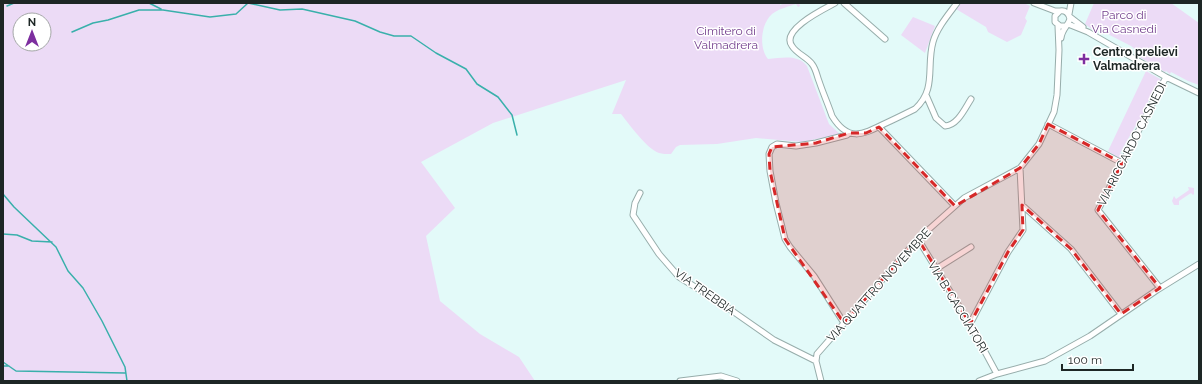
<svg xmlns="http://www.w3.org/2000/svg" width="1202" height="384" viewBox="0 0 1202 384" font-family="Raleway,sans-serif">
<style>
.green{fill:#ecdbf6;fill-rule:evenodd}
.lines{fill:none;stroke-linecap:round;stroke-linejoin:round}
.stream{stroke:#39b0ab;stroke-width:1.5}
.minor-casing{stroke:#97adab;stroke-width:7}
.minor{stroke:#fff;stroke-width:5}
.marked{fill:#d62828;fill-opacity:0.2;stroke:#d62828;stroke-width:3;stroke-dasharray:8 5;stroke-linejoin:round}
.poi-dot{fill:#7d2e9f;stroke:#fff;stroke-width:1.5}
.labels{text-anchor:middle;stroke-width:3;stroke-linejoin:round;paint-order:stroke}
.park-label{font-size:12px;fill:#713c8b;stroke:#fff}
.poi-label{font-size:12px;font-weight:bold;fill:#1d2625;stroke:#fff;text-anchor:start}
.street-label{font-size:12px;fill:#1d2625;stroke:#fff}
</style>
<rect width="100%" height="100%" fill="#e3faf9"/>
<!-- green -->
<path class="green" d="M3 3H780V5L785 3H799L800 6 798 7 796 4C790 6 779 9 775 12 761 20 758 47 768 59 782 58 798 54 807 66L829 124 840 134 802 142 756 138 717 144 680 145 676 147 671 154C667 154 662 154 659 153 647 149 629 124 621 114H612L626 80 493 123 421 162 455 208 426 236 440 301 480 334 519 357 535 381H3ZM20 20H44V44H20Z
M960 3H1024L1030 6 1025 18 1027 21 1021 35 1007 42 988 32 986 27 956 9Z
M1094 3H1171L1199 23V85L1188 81 1171 72 1170 74 1166 71 1165 72 1136 55 1137 51 1131 46 1096 28 1094 31 1085 24Z
M913 17 935 26 925 53 901 35Z
M1146 71 1162 80 1159 88 1156 87 1147 104 1150 106 1139 126 1136 125 1120 153 1124 155 1120 159 1108 151Z
M1188 187 1194 188V194L1193 195 1191 193 1179 201V205H1174L1172 201 1174 196 1176 199 1189 190Z"/>
<g class="lines">
<!-- stream -->
<path class="stream" d="M149 3 161 9
M7 6 14 3
M72 32 93 23 108 20 139 10H163L210 17 236 14 248 3 280 10 302 9 355 21 380 32 394 36H411L436 53 466 69 477 84 498 97 512 115 517 135
M3 194 14 207 56 247 68 271 83 288 102 321 125 367 127 381
M3 234 17 235 32 241 52 242
M3 362 16 371 125 373
M3 366H9"/>
<!-- minor casing -->
<g class="minor-casing">
<path id="minor" d="M835 3C824 9 780 30 792 46 797 54 807 57 812 64 816 69 817 76 819 81 823 93 828 104 832 116 848 142 862 135 884 124 895 119 905 114 915 109 937 89 926 67 933 42 937 28 948 15 957 3
M844 3 885 39
M1034 3 1055 11H1060
M1069 14 1071 3
M1070 17 1083 27
M1068 24 1088 32 1166 77 1199 93
M1061 38C1062 29 1068 26 1070 19 1069 13 1065 10 1060 11L1055 16V22L1060 26H1065
M926 95 936 118 945 126C958 125 965 108 971 99
M1048 124 1122 163
M879 127 955 206
M640 193 635 203 633 215 659 254 679 277 721 303 774 340 816 361
M1022 205 1071 249 1121 314
M918 239 970 324 997 374
M936 269 971 247
M1160 288 1098 210 1166 77
M844 323 814 276 790 247 785 239 776 203 770 171 769 154 772 147 777 144 796 146 816 143 847 135 849 133
M970 324 1008 252 1023 230 1020 168
M680 381 721 376 737 381
M821 381 816 361 817 354 918 239 964 198 1020 168 1039 144 1054 112 1057 95 1059 50 1058 26
M979 381 997 374 1045 361 1090 336 1157 290 1199 264"/>
</g>
<!-- minor -->
<use href="#minor" class="minor"/>
</g>
<!-- marked area -->
<path class="marked" d="M1048 124 1122 163 1098 210 1160 288 1121 314 1071 249 1022 205 1023 230 1008 252 970 324 918 239 844 323 785 239 770 171 769 154 772 147 816 143 849 133H866L879 127 955 206 1020 168 1039 144Z"/>
<!-- markers -->
<path class="poi-dot" d="M1082 53h4v4h4v4h-4v4h-4v-4h-4v-4h4z"/>
<g class="labels">
<!-- park labels -->
<g class="park-label">
<text x="1124" y="19">Parco di<tspan x="1124" dy="14">Via Casnedi</tspan></text>
<text x="726" y="35">Cimitero di<tspan x="726" dy="14">Valmadrera</tspan></text>
</g>
<!-- poi labels -->
<g class="poi-label">
<text x="1093" y="56">Centro prelievi<tspan x="1093" dy="14">Valmadrera</tspan></text>
</g>
<!-- street labels -->
<g class="street-label">
<text transform="translate(1132 144) rotate(-63)" y="4">VIA RICCARDO CASNEDI</text>
<text transform="translate(879 285) rotate(-48)" y="4">VIA QUATTRO NOVEMBRE</text>
<text transform="translate(705 292) rotate(35)" y="4">VIA TREBBIA</text>
<text transform="translate(958 307) rotate(59)" y="4">VIA B. CACCIATORI</text>
</g>
</g>
<!-- border -->
<rect width="1202" height="384" fill="none" stroke="#1d2625" stroke-width="8"/>
<!-- north arrow -->
<g transform="translate(32 32)"><circle r="19" fill="#ffffff" stroke="#a5a8a8"/>
<path d="M0-3L7 15L0 10L-7 15Z" fill="#7d2e9f"/>
<text y="-6" font-size="11" font-weight="bold" text-anchor="middle" fill="#1d2625">N</text>
</g>
<!-- scale -->
<path d="M1062 364v6h71v-6" fill="none" stroke="#1d2625" stroke-width="2"/>
<text x="1068" y="364" font-size="12" fill="#1d2625" stroke="#ffffff" stroke-width="3" paint-order="stroke">100 m</text>
</svg>
